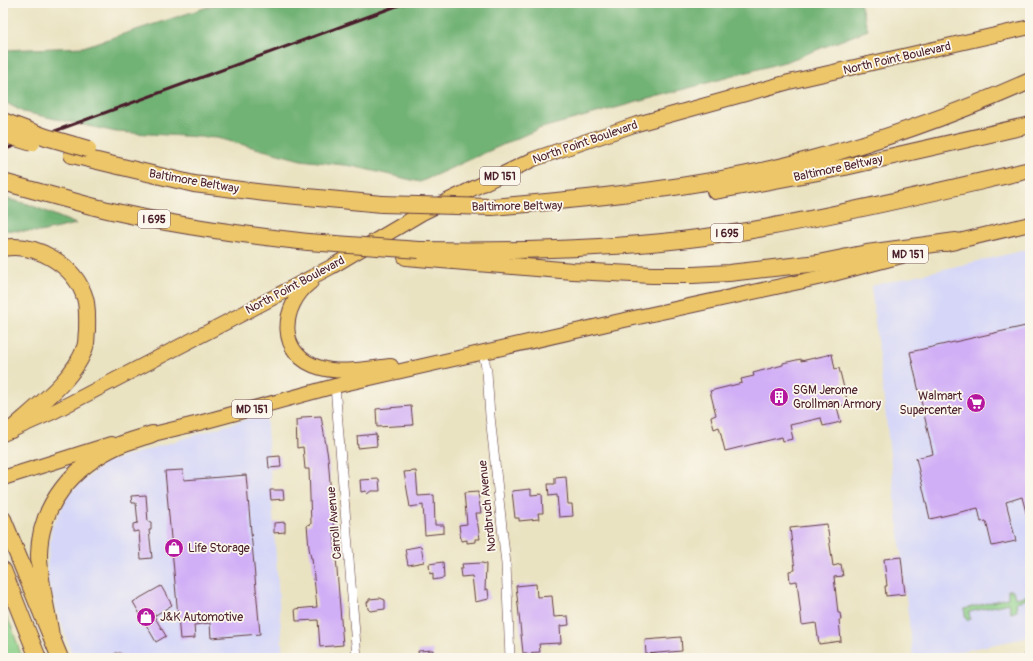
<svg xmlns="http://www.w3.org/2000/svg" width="1033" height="661" viewBox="0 0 1033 661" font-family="Pangolin,sans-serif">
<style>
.built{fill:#d6d7f8}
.green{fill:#8cd089;stroke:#6b785a}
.forest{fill:#71b275;stroke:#5e6850}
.building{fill:#d1aff6}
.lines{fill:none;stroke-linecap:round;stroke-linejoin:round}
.minor-casing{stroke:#623c42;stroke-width:10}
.tertiary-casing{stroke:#623c42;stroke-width:12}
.primary-casing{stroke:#623c42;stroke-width:16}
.motorway-casing{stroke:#623c42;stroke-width:18}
.minor{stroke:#fff;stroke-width:9}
.tertiary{stroke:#fff;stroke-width:11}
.primary{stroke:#ecc669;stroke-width:14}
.motorway{stroke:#ecc669;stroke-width:16}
.rail{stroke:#4a1f2b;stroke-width:3}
.motorway-bridge-casing{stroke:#623c42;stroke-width:18;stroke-linecap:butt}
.motorway-bridge{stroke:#ecc669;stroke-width:16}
.labels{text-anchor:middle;stroke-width:3.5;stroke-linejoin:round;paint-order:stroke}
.shield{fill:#fbf7ec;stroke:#7f6065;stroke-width:1}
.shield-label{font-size:11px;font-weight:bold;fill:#4a1f2b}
.street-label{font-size:12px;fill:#4a1f2b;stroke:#fbf7ec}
.poi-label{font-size:12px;fill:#4a1f2b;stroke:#fbf7ec;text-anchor:start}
</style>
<rect width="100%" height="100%" fill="#fbf7ec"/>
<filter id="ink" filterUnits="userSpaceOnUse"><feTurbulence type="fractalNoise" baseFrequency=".025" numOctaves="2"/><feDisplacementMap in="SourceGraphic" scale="8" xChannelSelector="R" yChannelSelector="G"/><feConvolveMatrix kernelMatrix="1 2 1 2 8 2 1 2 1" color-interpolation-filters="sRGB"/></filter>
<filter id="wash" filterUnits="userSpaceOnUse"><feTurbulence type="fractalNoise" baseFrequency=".012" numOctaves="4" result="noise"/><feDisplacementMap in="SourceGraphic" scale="16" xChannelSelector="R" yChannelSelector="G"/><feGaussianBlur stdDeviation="0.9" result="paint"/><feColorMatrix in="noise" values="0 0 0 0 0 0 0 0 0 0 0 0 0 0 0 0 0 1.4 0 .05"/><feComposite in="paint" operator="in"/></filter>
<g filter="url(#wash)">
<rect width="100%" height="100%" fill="#eae3c2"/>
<!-- built -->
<path class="built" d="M1030 249V637L926 658H913L871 286Z
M266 413 283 658H73L46 577 52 527 70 493 105 463Z"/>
<!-- green -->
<path class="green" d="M1008 590H1013L1015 598 1030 595V598L1016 602 1017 611 1011 613 1009 603 969 612 970 619 968 621 966 619 964 609 1008 598Z
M3 609 12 628 22 658H3Z"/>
<!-- forest -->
<path class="forest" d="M220 3H860L868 30 788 61 538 129 420 182 352 166 301 160 217 138 116 132 23 112 3 101V50L83 47Z
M3 198 28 204 76 224 40 232 3 230Z"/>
<g id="blocks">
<!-- building -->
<path class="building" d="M1030 325V515L1027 516 1022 497 1006 502 1016 541 992 546 986 521 981 522 978 508 930 519 916 458 933 454 910 352Z
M832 354 835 369 839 368 848 404 837 407 841 422 823 426 821 418 790 425 793 439 783 441 782 437 725 451 719 427 714 429 711 417 716 415 710 391 742 383 741 379 754 376 753 373 783 365V363L801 359V361Z
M411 406 413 425 377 427 376 409Z
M321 416 328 457 343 645 320 647 318 620 296 621 295 609 317 607 312 558H311L309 548 307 525 311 524 309 469H305L303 447 297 448 296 420 302 419V417Z
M376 434 377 446 358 448 357 436Z
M280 456 281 467 269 468 268 457Z
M183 470 184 480 246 475 260 634 211 638 210 623 194 625 195 638 180 639 165 471Z
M416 471 418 496 434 495 435 525H444V533L425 535 423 505 410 507 404 472Z
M566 477 568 504H572L573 516 559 517 557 495 549 496 548 484H555V478Z
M379 479 380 491H371L367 494 366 491 361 492 360 480Z
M531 489V495L542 494 543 513H538L539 519 519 521V518H515L512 491Z
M270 490H283L284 499 271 500Z
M478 492 481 513H476L480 539H475V542L467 543V540L461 541 459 525 467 524 464 493Z
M146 495 148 522H151V530H149L152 558 141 559 139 531 133 532V524L138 523 136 503H132L131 496Z
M285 522V532L274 533V523Z
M827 524 833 566 841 564 843 576 834 577 838 613H840L841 620H839L841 641 819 644 816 623 802 625 797 581 790 582 789 571 795 570 790 528Z
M421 546 424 562 408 565 405 549Z
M901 557 905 594 886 596 885 586H887L884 559Z
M443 562 444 578 433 580V573L430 574 429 564Z
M482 563 486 564 485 590 488 589 489 599 475 602 472 576 461 577 460 569H463L462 564Z
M536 584 537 597 552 596 554 617 568 616 569 625 560 626 561 643 539 644 540 652 523 653 516 586Z
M161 586 172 605 154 616 166 636 156 642 133 602Z
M380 598 385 600V609L370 611 368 609 367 602 369 601V599Z
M681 637 682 651 646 654 645 640Z
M433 650V658H419L418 651Z"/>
</g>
</g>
<g filter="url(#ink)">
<use href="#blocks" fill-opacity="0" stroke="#623c42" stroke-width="1"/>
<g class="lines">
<!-- minor casing -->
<g class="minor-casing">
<path id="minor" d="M483 353 487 372 490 416 506 564 510 658
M335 386 357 658
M118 657V658"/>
</g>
<!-- tertiary casing -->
<g class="tertiary-casing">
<path id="tertiary" d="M1028 658H1030"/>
</g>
<!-- primary casing -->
<g class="primary-casing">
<path id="primary" d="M946 244 1030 224
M311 282C280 306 276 356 321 368 342 374 369 368 391 366
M3 434 53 412 246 312 331 267 422 213 534 159 637 124 789 82 1030 27
M141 437 199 423 335 386 620 321 822 277 917 252
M3 478 111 444"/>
</g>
<!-- motorway casing -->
<g class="motorway-casing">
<path id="motorway" d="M72 155 194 184 265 193 382 204
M3 182C32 190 62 198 91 206 162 224 235 234 308 242
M715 191 845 167 1030 125
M492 207C598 198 705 187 808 160 884 140 958 113 1030 81
M3 248C36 242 75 265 85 298 88 308 87 321 87 331 86 336 87 342 85 347 76 378 35 408 11 430
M419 250C536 252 654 248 769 227 857 211 943 190 1030 170
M406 257 573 271 652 275H693L729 273 818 263 867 253 956 241
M3 519 60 658
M3 570 38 658
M51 636C47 609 39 581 39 554 40 504 74 466 117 446 128 441 141 438 152 434"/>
</g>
<!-- minor -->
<use href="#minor" class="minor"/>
<!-- tertiary -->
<use href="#tertiary" class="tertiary"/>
<!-- primary -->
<use href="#primary" class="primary"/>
<!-- motorway -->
<use href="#motorway" class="motorway"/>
<!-- rail -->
<path class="rail" d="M3 150 405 3"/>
<!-- motorway-bridge casing -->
<g class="motorway-bridge-casing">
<path id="motorway-bridge" d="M3 121 46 137 88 149
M3 134 32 143
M382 204 492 207
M308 242 419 250"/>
</g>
<!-- motorway-bridge -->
<use href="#motorway-bridge" class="motorway-bridge"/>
</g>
</g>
<!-- icons -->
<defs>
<g id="building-disc" transform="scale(1)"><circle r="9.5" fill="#b5179e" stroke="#fbf7ec"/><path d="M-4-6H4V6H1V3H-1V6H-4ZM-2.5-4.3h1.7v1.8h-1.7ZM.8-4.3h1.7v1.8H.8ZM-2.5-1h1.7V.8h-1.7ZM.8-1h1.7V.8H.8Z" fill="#fff"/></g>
<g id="supermarket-disc" transform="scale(1)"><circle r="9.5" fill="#b5179e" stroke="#fbf7ec"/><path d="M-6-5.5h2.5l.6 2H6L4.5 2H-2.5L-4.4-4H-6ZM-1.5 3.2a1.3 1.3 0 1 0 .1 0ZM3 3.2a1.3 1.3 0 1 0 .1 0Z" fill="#fff"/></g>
<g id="shop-disc" transform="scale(1)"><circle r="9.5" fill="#b5179e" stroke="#fbf7ec"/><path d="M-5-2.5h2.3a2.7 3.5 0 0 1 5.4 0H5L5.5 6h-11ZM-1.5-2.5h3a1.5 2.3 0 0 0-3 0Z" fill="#fff"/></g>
</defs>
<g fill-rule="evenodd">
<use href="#building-disc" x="779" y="397"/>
<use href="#supermarket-disc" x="976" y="403"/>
<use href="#shop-disc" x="174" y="548"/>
<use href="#shop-disc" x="146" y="617"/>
</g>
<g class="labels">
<!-- shield labels -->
<g class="shield">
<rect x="480" y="167" width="40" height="18" rx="3"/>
<rect x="138" y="210" width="32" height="18" rx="3"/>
<rect x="711" y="224" width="32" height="18" rx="3"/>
<rect x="888" y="245" width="40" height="18" rx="3"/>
<rect x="232" y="400" width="40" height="18" rx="3"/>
</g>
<g class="shield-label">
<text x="500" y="180">MD 151</text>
<text x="154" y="223">I 695</text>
<text x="727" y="237">I 695</text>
<text x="908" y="258">MD 151</text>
<text x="252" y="413">MD 151</text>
</g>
<!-- street labels -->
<g class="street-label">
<text transform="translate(897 58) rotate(-13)" y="4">North Point Boulevard</text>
<text transform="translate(585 142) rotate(-19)" y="4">North Point Boulevard</text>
<text transform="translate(838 168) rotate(-12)" y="4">Baltimore Beltway</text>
<text transform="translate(194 181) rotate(10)" y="4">Baltimore Beltway</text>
<text transform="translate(517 206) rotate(-1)" y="4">Baltimore Beltway</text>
<text transform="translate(295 285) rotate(-28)" y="4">North Point Boulevard</text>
<text transform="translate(487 506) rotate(-96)" y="4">Nordbruch Avenue</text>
<text transform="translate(334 523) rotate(-95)" y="4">Carroll Avenue</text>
</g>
<!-- poi labels -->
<g class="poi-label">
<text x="793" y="394">SGM Jerome<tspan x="793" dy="14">Grollman Armory</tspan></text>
<text x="962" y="400" text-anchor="end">Walmart<tspan x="962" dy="14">Supercenter</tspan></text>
<text x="188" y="552">Life Storage</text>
<text x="160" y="621">J&amp;K Automotive</text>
</g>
</g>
<!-- margin -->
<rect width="1033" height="661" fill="none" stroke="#fbf7ec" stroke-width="16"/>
</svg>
